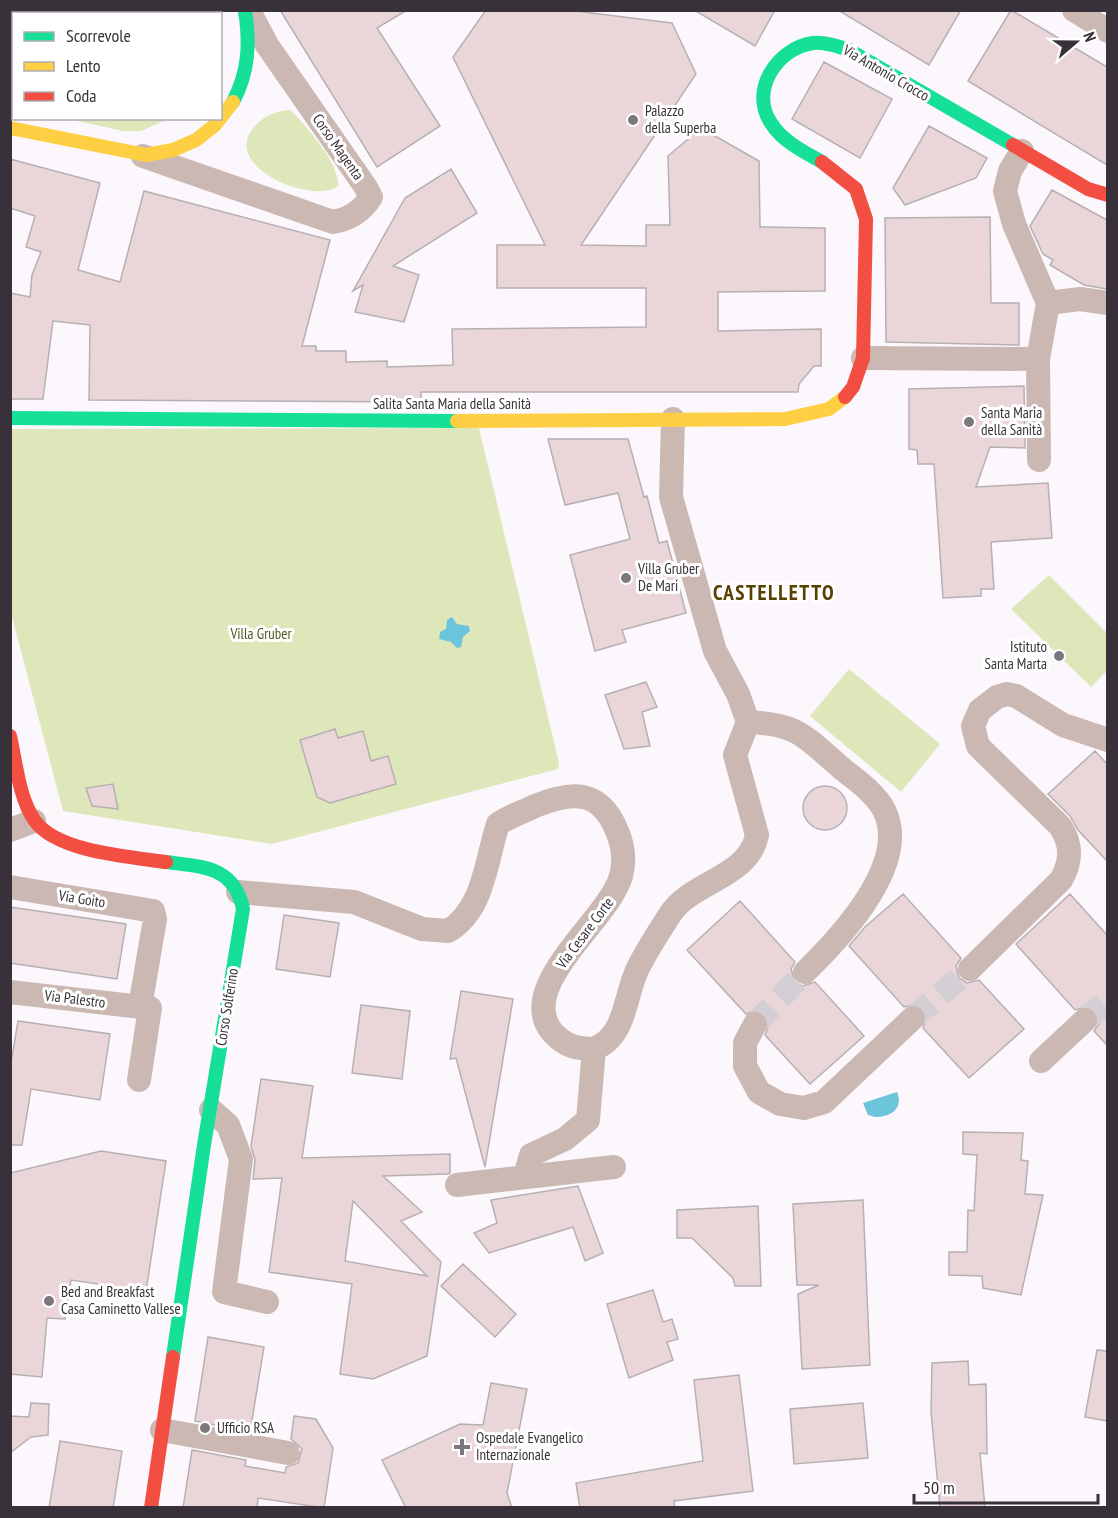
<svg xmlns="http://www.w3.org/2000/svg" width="1118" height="1518" viewBox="0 0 1118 1518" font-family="'PT Sans Narrow',sans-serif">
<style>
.green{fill:#dee7b9}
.water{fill:#6cc5da}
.building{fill:#ead6d8;stroke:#b7b0b2;stroke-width:1.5;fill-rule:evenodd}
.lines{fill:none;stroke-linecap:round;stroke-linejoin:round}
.street-tunnel{stroke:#d4cfd5;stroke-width:24;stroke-dasharray:24 12;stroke-linecap:butt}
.street{stroke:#cbb8b2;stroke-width:24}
.fast{stroke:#16e098;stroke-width:14}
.slow{stroke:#ffcf43;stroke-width:14}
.jam{stroke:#f24e42;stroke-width:14}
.poi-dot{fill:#7c767d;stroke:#fff;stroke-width:2}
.labels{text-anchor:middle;stroke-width:6;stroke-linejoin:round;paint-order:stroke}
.street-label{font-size:15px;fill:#383139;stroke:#fff}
.poi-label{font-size:15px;fill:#383139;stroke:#fff;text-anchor:start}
.park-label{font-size:15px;fill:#525d20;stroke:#fff}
.district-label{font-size:21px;font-weight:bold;letter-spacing:1.5px;fill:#584000;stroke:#fff}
</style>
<rect width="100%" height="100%" fill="#fbf7fc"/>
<!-- green -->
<path class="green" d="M101 11 215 10 216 13H100Z
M291 110C306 127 340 163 338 186 311 206 215 164 257 124 267 114 277 111 291 110Z
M68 119H168L141 131H123Z
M479 428 559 763 558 769 272 844 63 811 11 613V429Z
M1049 575 1107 633V671L1091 687 1011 609Z
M849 669 940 744 901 792 810 716Z"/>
<!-- water -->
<path class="water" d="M452 617 457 624 469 626 470 631 463 637 461 647 457 648 451 642 439 639 440 632 446 629 447 620Z
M897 1092C904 1109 890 1117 875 1117L868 1115 863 1103Z"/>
<!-- building -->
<path class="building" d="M280 10H407L377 28 440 126 377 167Z
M486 10H567L672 23 696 74 581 245 646 246V225H670L668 156 701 128 759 161 760 227 825 228V291L718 292V331L821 329V366H814L799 384 798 392H421V402L89 400 90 325 53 321 43 399H10V293L30 297 32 275 41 252 26 247 35 216 10 208V159L100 183 78 270 120 282 144 191 330 240 302 346H316V351H346V362L387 361V367L453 365 452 329 646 327V288H497V245H545L453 57Z
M694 10H775L755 46Z
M838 10H961L929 65Z
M1011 10 1107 67V165L968 81Z
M824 62 892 99 860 158 792 119Z
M929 126 987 158 976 178 905 205 893 188Z
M451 169 477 213 393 266 419 275 404 322 355 312 363 285 353 291 405 198Z
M1052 190 1107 220V289L1084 285 1050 265 1053 260 1043 254 1030 226Z
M990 217 991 303H1019V345L886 342 885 218Z
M1024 386 1025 448 990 447 976 487 1048 483 1052 538 991 542 994 589H981V596L943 598 934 464H918L917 450 909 449V389Z
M548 439H628L644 497 647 496 659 543 667 541 686 613 622 630 626 642 595 651 570 555 630 539 618 493 565 505Z
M646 682 657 707 642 712 650 746 624 749 605 695Z
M335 729 338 738 363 731 371 761 388 756 396 784 330 803 317 797 300 740Z
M1095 751 1107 764V861L1078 830 1070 816 1048 794Z
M113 784 118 809 92 806 86 788Z
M803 808a22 22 0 1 1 44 0a22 22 0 1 1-44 0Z
M903 894 961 958 956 966 959 978 967 983 979 980 1024 1029 969 1078 923 1028 927 1015 924 1009 916 1004 904 1007 849 946 865 927Z
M1070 894 1107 935V1045L1094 1031 1099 1024 1096 1011 1089 1006 1075 1010 1016 944Z
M740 901 795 962 791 969 795 982 802 986 815 982 864 1036 810 1084 765 1035 769 1024 767 1016 755 1010 746 1014 687 950Z
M10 907 126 924 117 979 10 963Z
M284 915 339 923 330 977 276 969Z
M461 991 513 999 485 1167 456 1058 450 1059Z
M361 1005 410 1011 402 1079 352 1073Z
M18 1021 110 1034 100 1100 31 1089 22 1145H10V1069Z
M261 1079 313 1086 302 1158 450 1154V1173L448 1174 383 1176 422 1212 401 1221 441 1262 427 1356 373 1379 340 1374 352 1284 269 1272 282 1178 253 1179 255 1160 251 1146ZM353 1201 427 1276 345 1261Z
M963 1132 1023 1133 1021 1160 1028 1161 1025 1194 1043 1195 1021 1295 983 1288 982 1276 949 1275V1252H967L968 1210 974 1211 977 1155 963 1154Z
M101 1151 166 1161 146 1291 71 1280 65 1319 47 1318 42 1377 10 1374V1173Z
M578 1186 603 1253 585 1261 573 1227 489 1253 474 1233 497 1223 491 1200Z
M863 1200 870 1365 802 1369 798 1294 819 1285H797L793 1204Z
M758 1206 761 1286H735L733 1278 692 1238H677V1210Z
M463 1264 516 1314 495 1337 441 1286Z
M653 1290 663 1322 672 1319 678 1339 667 1342 673 1360 629 1378 607 1304Z
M208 1337 264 1347 250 1432 195 1421Z
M1097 1350 1107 1351V1421L1085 1417Z
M968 1361 969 1385 986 1384 987 1454 980 1453 985 1508H940L931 1412 932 1363Z
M739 1375 753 1491 674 1501 675 1508H580L576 1483 703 1461 694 1380Z
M491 1383 527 1389 507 1493 512 1508H406L382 1460 460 1424 483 1425Z
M31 1403 49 1404 48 1435 31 1437 10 1453V1416L29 1417Z
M863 1403 868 1458 794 1464 790 1409Z
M294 1416 316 1419 333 1448 324 1508 258 1498 257 1508H183L192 1450 246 1460 245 1466 285 1473 286 1467 298 1463 302 1449 291 1439Z
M60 1441 122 1451 113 1508H49Z"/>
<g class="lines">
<!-- street-tunnel -->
<path class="street-tunnel" d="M913 1018 970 969
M1085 1020 1108 1000
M755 1024 805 972"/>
<!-- street -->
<path class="street" d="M1074 10 1108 31
M1022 151 1010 171 1005 191 1014 224 1048 303 1038 359 1039 460
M143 156 333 222C350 219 362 211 371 197L365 186 267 45 250 13
M1048 303 1080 299 1108 303
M863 358 1038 359
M748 722C797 724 803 735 839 766 854 779 875 792 884 810 911 863 840 938 805 972
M10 830 34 821
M10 887 153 911 155 919 140 1007
M238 892 354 902 422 929 448 931C484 910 486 860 498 824 510 816 523 812 535 806 572 791 600 789 617 831 623 845 625 861 621 876 609 920 513 987 553 1033 565 1046 577 1049 594 1049 627 1036 624 996 638 968 647 950 658 933 669 916 690 881 749 878 757 835L735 755 748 722 738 694 715 651 671 497 673 419
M970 969 1061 880C1072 861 1072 844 1060 826L978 746 973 726 980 710 997 697 1007 694 1016 696 1063 725 1108 740
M10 992 150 1008 139 1080
M755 1024 745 1043V1066L759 1092 780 1104 804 1108 824 1102 913 1018
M1041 1061 1085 1020
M211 1110 228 1125 241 1159 224 1292 267 1302
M525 1176 531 1155 565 1139 588 1120 594 1049
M457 1185 614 1167
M162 1430 288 1453"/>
<!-- fast -->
<path class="fast" d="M45 14 55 10
M10 17H14
M233 102C249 71 250 44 245 10
M822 162C804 152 782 141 771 123 749 91 777 48 813 43 825 42 837 46 849 50L1013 145
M10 418 457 421
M166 862C203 867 234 866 243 909L204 1145 173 1357"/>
<!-- slow -->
<path class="slow" d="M10 128 146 155 173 150 196 140 215 125 233 102
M457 421 785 419 829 409 845 397"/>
<!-- jam -->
<path class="jam" d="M1013 145 1088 189 1108 195
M822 162 856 189 866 219 863 358 853 387 845 397
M10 736C16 762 19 799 35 821 57 852 131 857 166 862
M151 1508 173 1357"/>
</g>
<!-- markers -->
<g class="poi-dot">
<circle cx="633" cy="120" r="6"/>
<circle cx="969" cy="422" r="6"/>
<circle cx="626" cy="578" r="6"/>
<circle cx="1059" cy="656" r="6"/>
<circle cx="49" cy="1301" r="6"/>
<circle cx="205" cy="1428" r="6"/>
<path d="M459 1438h6v6h6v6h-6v6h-6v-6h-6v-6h6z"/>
</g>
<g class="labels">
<!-- street labels -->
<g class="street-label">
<text transform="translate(886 73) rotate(30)" y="5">Via Antonio Crocco</text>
<text transform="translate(338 147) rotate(55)" y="5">Corso Magenta</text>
<text x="452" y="409">Salita Santa Maria della Sanità</text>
<text transform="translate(82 899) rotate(9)" y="5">Via Goito</text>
<text transform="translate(585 933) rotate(-53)" y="5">Via Cesare Corte</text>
<text transform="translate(75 999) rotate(7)" y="5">Via Palestro</text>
<text transform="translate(227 1007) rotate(-81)" y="5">Corso Solferino</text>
</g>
<!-- poi labels -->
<g class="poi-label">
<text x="645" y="116">Palazzo<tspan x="645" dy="17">della Superba</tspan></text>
<text x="981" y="418">Santa Maria<tspan x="981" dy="17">della Sanità</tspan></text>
<text x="638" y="574">Villa Gruber<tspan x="638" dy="17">De Mari</tspan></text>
<text x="1047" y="652" text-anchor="end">Istituto<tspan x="1047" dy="17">Santa Marta</tspan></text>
<text x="61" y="1297">Bed and Breakfast<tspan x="61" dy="17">Casa Caminetto Vallese</tspan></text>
<text x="217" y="1433">Ufficio RSA</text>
<text x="476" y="1443">Ospedale Evangelico<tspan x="476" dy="17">Internazionale</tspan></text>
</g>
<!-- park labels -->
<g class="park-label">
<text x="261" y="639">Villa Gruber</text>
</g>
<!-- district labels -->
<g class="district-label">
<text x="774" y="600">CASTELLETTO</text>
</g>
</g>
<!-- border -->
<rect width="1118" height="1518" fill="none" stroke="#383139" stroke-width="24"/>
<!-- legend -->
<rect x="12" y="12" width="210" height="108" fill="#ffffff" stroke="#afadb0" stroke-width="1.5"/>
<rect x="24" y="32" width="30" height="9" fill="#16e098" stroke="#afadb0" stroke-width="1.5"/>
<text x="66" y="42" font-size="18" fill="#383139">Scorrevole</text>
<rect x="24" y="62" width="30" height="9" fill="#ffcf43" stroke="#afadb0" stroke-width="1.5"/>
<text x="66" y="72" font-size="18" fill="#383139">Lento</text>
<rect x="24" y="92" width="30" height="9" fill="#f24e42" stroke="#afadb0" stroke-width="1.5"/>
<text x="66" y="102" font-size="18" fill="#383139">Coda</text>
<!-- north arrow -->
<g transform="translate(1076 42) rotate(70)" stroke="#ffffff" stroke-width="4.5" paint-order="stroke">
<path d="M0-4.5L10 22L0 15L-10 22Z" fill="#383139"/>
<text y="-9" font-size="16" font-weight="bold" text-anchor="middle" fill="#383139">N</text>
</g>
<!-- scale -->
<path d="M914 1494v9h184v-9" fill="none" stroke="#383139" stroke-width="3"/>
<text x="923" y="1494" font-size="18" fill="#383139" stroke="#ffffff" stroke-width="4.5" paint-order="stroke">50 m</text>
</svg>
